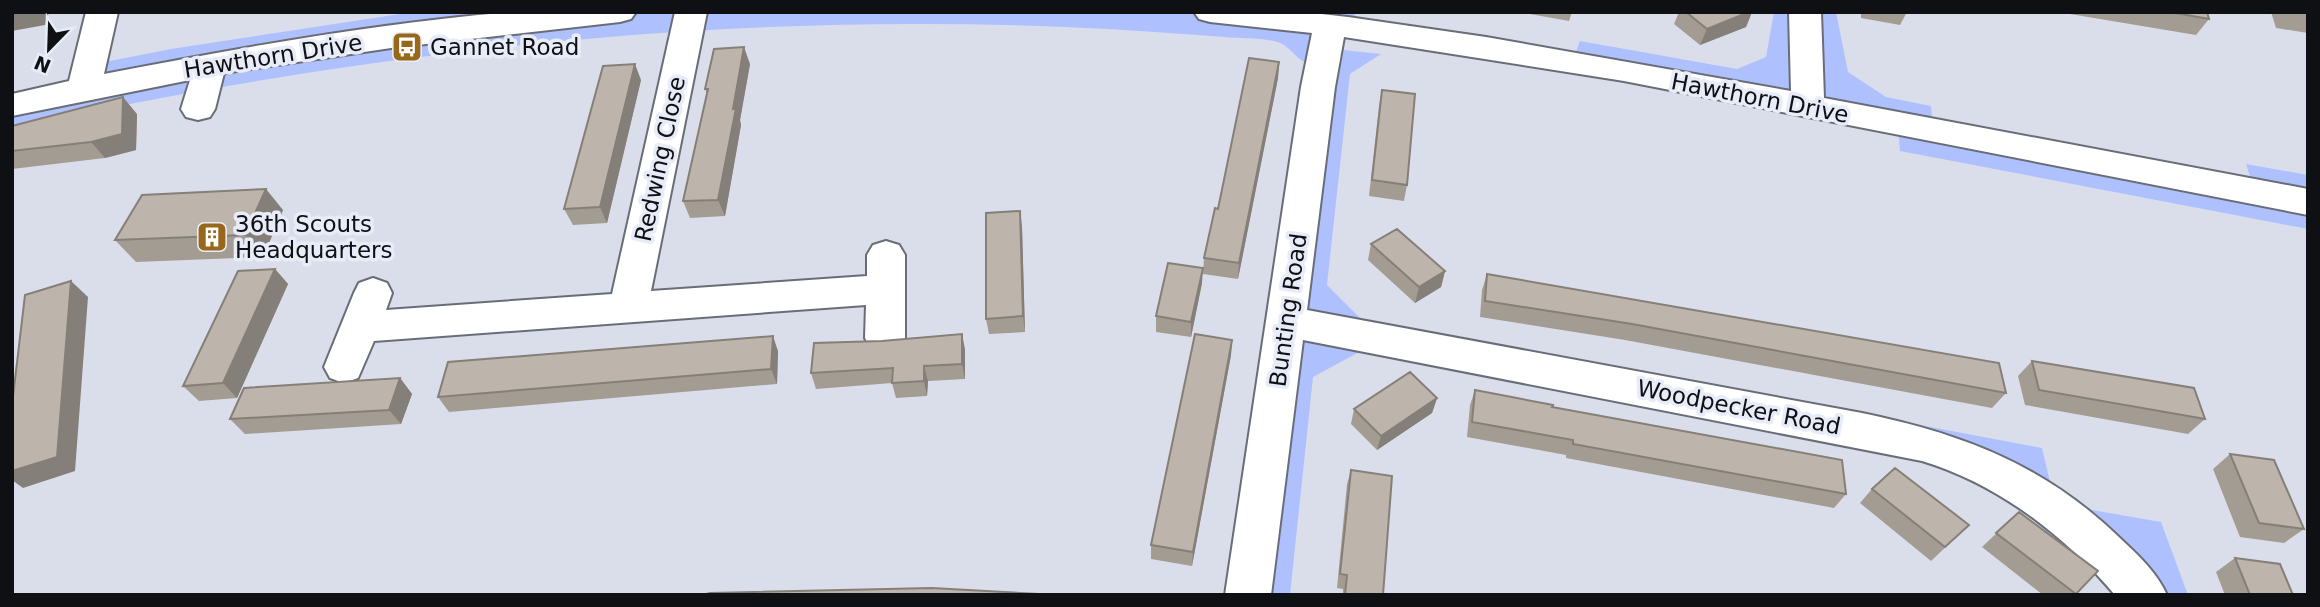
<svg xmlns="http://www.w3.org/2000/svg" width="2320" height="607" viewBox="0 0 2320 607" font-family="'DejaVu Sans',sans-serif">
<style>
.green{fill:#aec1fe}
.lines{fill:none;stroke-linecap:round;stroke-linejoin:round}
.minor-casing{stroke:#696d77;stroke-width:4}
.minor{fill:#fff;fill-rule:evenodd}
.wall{fill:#a39c93}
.shaded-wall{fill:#847f78}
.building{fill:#bdb5ab;stroke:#847f78;stroke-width:2}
.labels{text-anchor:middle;stroke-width:7;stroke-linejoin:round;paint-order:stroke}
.poi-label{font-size:23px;fill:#0e1014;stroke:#e8ecf8;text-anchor:start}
.street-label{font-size:23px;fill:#0e1014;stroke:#e8ecf8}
</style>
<rect width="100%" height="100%" fill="#dadeeb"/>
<!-- green -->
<path class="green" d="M413 12H1355L1353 28 1325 48 1381 54 1350 74 1327 285 1362 320 1361 351 1313 377 1290 595H1248L1321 68C1294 63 1294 47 1277 42 1261 37 1240 39 1224 37 1170 33 1117 29 1064 27 710 12 358 53 12 128V105L83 89 89 65 171 49Z
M1774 12H1836L1848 72 1886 97 1931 106 1933 131 2255 192 2246 164 2308 175V229L1900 151 1898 125 1572 62 1580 41 1737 69 1766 57Z
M1904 422 2042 448 2051 486 1908 440Z
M2075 507 2161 522 2188 595H2144Z"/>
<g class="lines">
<!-- minor casing -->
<g class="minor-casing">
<path id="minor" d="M86 12H118L104 74C239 48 376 23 513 12 554 9 595 12 636 12L631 19 620 22 391 48 224 73 215 109 210 117 198 120 186 117 181 109 190 80 12 116V94L69 81Z
M675 12H707L651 291 867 276V255L873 245 886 241 899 245 905 255V338L899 349 885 354 871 349 865 338 866 305 374 341 358 378 344 383 330 378 324 367 354 293 359 283 373 278 387 283 392 293 386 310 612 294Z
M1194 12H1304L1348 17 1486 37 1791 91 1789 12H1821L1824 98 2308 189V215L1624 81 1344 37 1335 87 1307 310 1862 413C1964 434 2047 466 2123 541 2140 557 2157 573 2167 595H2115C2064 535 1998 484 1922 461L1303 340 1271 595H1225L1301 87 1312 33 1210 22 1199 19Z"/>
</g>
<!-- minor -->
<use href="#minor" class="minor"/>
</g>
<!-- wall -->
<path class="wall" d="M1518 12H1572L1569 21Z
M1679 12H1752L1746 27 1700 45 1674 24Z
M1861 12H1907L1900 25 1861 18Z
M2064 12H2207L2209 19 2196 35 2064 13Z
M2271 12H2308V33L2276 28Z
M1279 62 1278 78 1238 279 1203 274 1204 258 1218 209Z
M750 64 740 120 741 125 725 216 690 218 683 201 707 94 705 89Z
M641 80 607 223 573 225 564 209Z
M1382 90 1407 185 1404 201 1369 196 1379 106Z
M137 114 136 150 105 158 12 169V126Z
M283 210 263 257 136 262 115 240Z
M1022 227 1025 332 989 334 986 319Z
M1371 244 1445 271 1441 287 1415 303 1368 260Z
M275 269 288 284 237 398 199 401 183 386Z
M1487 274 2006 393 1992 408 1625 340 1480 317 1482 290Z
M1202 283 1191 337 1156 332V316Z
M1232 340 1231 355 1192 566 1151 559V545Z
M965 349V379L928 381 927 396 896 398 892 383 816 389 811 373Z
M778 351 777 384 449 412 438 397Z
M2032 361 2205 419 2188 434 2025 405 2018 376Z
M400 378 412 394 401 424 245 434 230 419Z
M1475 390 1552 407 1846 494 1834 508 1566 458V455L1467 437 1470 405Z
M1437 398 1432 413 1377 450 1351 424 1354 409Z
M2230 454 2304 529 2284 543 2240 537 2213 469Z
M1351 470 1383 595H1343V589L1337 588 1347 484Z
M1872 489 1969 525 1931 561 1860 503Z
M2019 512 2098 571 2075 595H2043L1982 547Z
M2235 558 2293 595H2225L2216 572Z"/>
<!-- shaded-wall -->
<path class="shaded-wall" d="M12 12H49L45 25 12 31Z
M1749 12H1752L1746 27 1700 45 1707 29Z
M744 47 750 64 740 120 741 125 725 216 718 200Z
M1279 62 1278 78 1238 279 1239 263Z
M635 64 641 80 607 223 600 207Z
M123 97 137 114 136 150 105 158 91 142Z
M266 189 283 210 263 257 245 235Z
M1020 211 1022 227 1025 332 1023 316Z
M1203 268 1202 283 1191 337V322Z
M275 269 288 284 237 398 223 383Z
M1445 271 1441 287 1415 303 1419 287Z
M71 281 88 297 75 471 23 488 12 480V471Z
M962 334 965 349V379L962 364Z
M773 336 778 351 777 384 771 369Z
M1232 340 1231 355 1192 566 1193 552Z
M924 366 928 381 927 396 924 381Z
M400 378 412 394 401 424 389 410Z
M1437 398 1432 413 1377 450 1381 436Z"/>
<!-- building -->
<path class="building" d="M1686 12H1749L1707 29Z
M2170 12H2207L2209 19Z
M744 47 733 109 736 108 718 200 683 201 708 89H705L714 49Z
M1249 58 1279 62 1239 263 1204 258 1215 208 1218 209Z
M635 64 600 207 564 209 603 66Z
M1382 90 1415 94 1407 185 1372 180Z
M123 97 122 134 91 142 12 151V126Z
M266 189 245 235 115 240 142 195Z
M1020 211 1023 316 986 319V213Z
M1397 229 1445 271 1419 287 1371 244Z
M1168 263 1203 268 1191 322 1156 316Z
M275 269 223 383 183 386 238 271Z
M1487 274 1999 363 2006 393 1632 324 1485 301Z
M71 281 57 457 12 471V405L25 295Z
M962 334V364L924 366V381L892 383 893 368 811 373 814 343 882 341Z
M1195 334 1232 340 1193 552 1151 545Z
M773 336 771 369 438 397 448 362Z
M2032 361 2194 388 2205 419 2039 390Z
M1410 372 1437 398 1381 436 1354 409Z
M400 378 389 410 230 419 244 388Z
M1475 390 1553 405 1552 407 1842 460 1846 494 1573 444V440L1472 422Z
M2230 454 2274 460 2304 529 2259 523Z
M1895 468 1969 525 1945 547 1872 489Z
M1351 470 1392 476 1383 595H1345L1347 575 1340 574Z
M2019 512 2098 571 2076 594 1996 533Z
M2235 558 2280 564 2293 595H2250Z
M932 588 1058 595H702L710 593Z"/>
<!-- icons -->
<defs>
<g id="bus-square" transform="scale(1.575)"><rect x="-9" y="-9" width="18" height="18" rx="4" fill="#986719" stroke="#e8ecf8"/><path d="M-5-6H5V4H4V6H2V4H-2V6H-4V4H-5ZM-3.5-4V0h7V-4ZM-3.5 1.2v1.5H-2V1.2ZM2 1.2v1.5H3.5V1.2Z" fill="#fff"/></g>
<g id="building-square" transform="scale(1.575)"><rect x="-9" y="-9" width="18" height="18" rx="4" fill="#986719" stroke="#e8ecf8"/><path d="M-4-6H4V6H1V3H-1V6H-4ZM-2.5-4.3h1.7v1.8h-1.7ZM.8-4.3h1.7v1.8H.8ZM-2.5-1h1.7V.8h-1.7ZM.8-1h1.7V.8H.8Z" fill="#fff"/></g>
</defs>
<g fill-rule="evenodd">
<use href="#bus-square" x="407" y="47"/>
<use href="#building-square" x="212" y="237"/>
</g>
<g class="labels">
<!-- poi labels -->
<g class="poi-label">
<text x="430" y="55">Gannet Road</text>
<text x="235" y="232">36th Scouts<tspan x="235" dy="26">Headquarters</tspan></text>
</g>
<!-- street labels -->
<g class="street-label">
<text transform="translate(273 56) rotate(-9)" y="8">Hawthorn Drive</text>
<text transform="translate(1760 98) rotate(11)" y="8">Hawthorn Drive</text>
<text transform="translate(660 159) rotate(-78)" y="8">Redwing Close</text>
<text transform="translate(1288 310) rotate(-82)" y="8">Bunting Road</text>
<text transform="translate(1739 407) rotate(11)" y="8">Woodpecker Road</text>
</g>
</g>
<!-- border -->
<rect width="2320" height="607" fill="none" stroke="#0e1014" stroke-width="28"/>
<!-- north arrow -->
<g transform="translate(49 49) rotate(203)" stroke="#e8ecf8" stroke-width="5" paint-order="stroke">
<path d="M0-5L12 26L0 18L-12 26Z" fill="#0e1014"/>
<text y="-10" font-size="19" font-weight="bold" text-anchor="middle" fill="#0e1014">N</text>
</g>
</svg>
